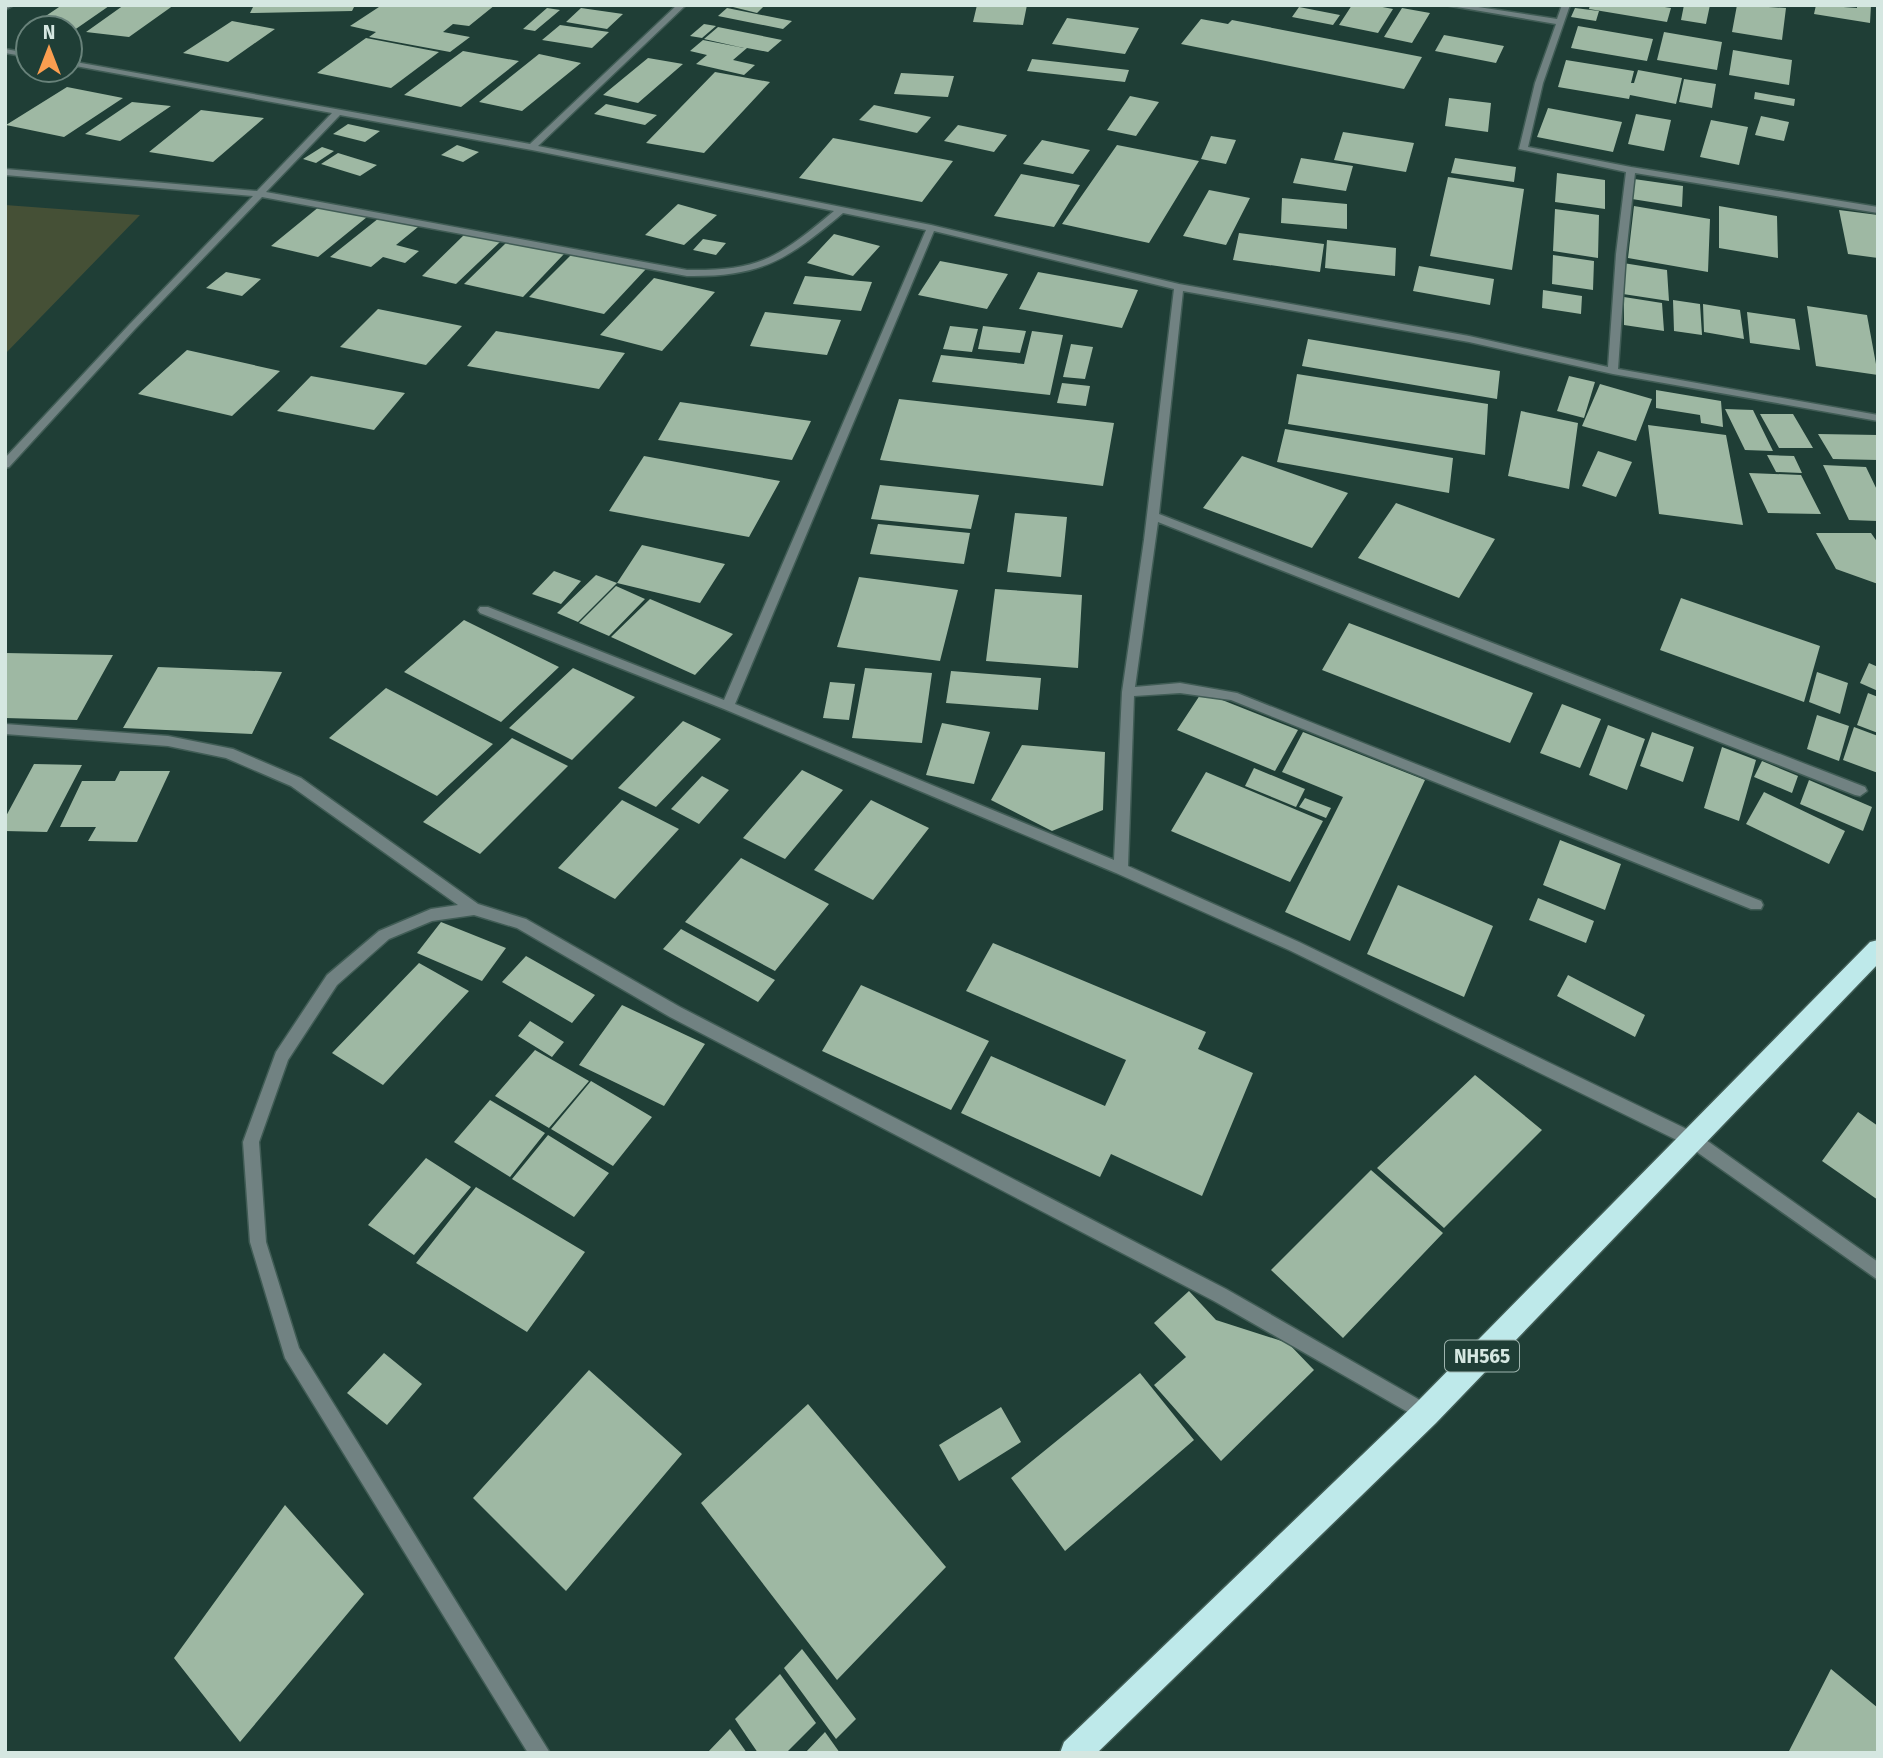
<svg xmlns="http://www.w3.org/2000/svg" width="1883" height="1758" viewBox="0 0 1883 1758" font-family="'Fira Sans',sans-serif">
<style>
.green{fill:#455036}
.building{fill:#9eb8a3}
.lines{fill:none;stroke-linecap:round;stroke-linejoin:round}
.street-casing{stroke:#405c55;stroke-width:3}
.highway-casing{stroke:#405c55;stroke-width:3}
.street{fill:#718282;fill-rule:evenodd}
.highway{fill:#bee9ea;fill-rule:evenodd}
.labels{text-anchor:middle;stroke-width:7;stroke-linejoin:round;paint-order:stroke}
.shield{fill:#1f3e36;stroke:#9eb4ae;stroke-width:2}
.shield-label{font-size:19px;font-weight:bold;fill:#d5e7e1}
</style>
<rect width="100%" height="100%" fill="#1f3e36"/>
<!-- green -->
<path class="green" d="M5 205 140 215 5 354Z"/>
<!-- building -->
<path class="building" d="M62 5H102L109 6 70 33V28H28Z
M124 5H174L129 37 86 32Z
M254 5H355L352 11 250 13Z
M382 5H495L469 26 453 24 443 32 470 37 450 52 369 37 376 32 350 26Z
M725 5H765L757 13Z
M977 5H1027L1023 25 973 22Z
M1352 5H1372L1393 9 1378 33 1339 25Z
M1590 5H1652L1671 8 1667 22 1589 9Z
M1684 5H1710L1706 24 1681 20Z
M1737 5 1786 8 1782 40 1732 32Z
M1816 5 1857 8V5H1871L1870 23 1814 14Z
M1299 7 1340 15 1333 25 1292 17Z
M547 8 560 10 535 31 523 29Z
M581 8 623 14 607 29 566 22Z
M727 8 792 21 783 29 718 16Z
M1402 8 1430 13 1412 43 1384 37Z
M1575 8 1599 11 1596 21 1571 17Z
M1067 18 1139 28 1125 54 1052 44Z
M1201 19 1228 24 1232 20 1422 57 1404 89 1181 44Z
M232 21 275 29 228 62 183 53Z
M704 24 716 26 702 38 690 36Z
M560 25 609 32 592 48 542 40Z
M1578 26 1653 39 1647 61 1571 48Z
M718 27 782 40 768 52 747 48 733 60 755 65 744 75 696 64 707 55 690 51 703 40 744 48 704 39Z
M1664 32 1722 42 1717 70 1657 60Z
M1444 35 1504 46 1496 63 1435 51Z
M366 38 439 52 391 88 317 73Z
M1733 50 1792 60 1789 85 1729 75Z
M463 51 519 61 461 107 404 95Z
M539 54 581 63 522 111 479 102Z
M648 58 683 64 638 103 603 95Z
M1032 59 1129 70 1125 82 1027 71Z
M1566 60 1634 71 1631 83H1634L1638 70 1682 78 1676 104 1630 95 1629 99 1558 87Z
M715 72 770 82 704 153 646 143Z
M901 73 954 76 948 97 894 94Z
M1684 79 1716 84 1712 108 1679 102Z
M67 87 123 98 64 137 6 125Z
M1755 92 1795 99 1794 106 1754 99Z
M1130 96 1159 102 1136 136 1107 130Z
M1449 98 1491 103 1488 132 1445 126Z
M132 102 171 106 120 141 85 134Z
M606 104 657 115 645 125 594 114Z
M874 105 931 117 917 133 859 120Z
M1548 108 1622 122 1613 152 1537 137Z
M201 110 264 118 213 162 149 152Z
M1636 114 1671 120 1664 151 1628 144Z
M1761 116 1789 122 1784 141 1755 135Z
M1711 120 1748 127 1739 165 1700 157Z
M348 124 380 131 365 142 333 134Z
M958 125 1007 135 994 152 944 141Z
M1343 132 1414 143 1406 172 1334 160Z
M1211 136 1236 140 1226 164 1201 159Z
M833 138 953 161 922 202 799 178Z
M1042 140 1090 150 1073 174 1023 164Z
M457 145 479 152 463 162 441 155Z
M1117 145 1199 161 1149 243 1062 224Z
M322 147 334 151 316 163 303 159Z
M338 153 377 165 360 176 321 164Z
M1301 158 1353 166 1346 191 1293 183Z
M1455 158 1516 167 1514 182 1451 173Z
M1557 173 1605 180V209L1555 202Z
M1021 174 1080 185 1054 227 994 216Z
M1448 177 1524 189 1512 270 1430 256Z
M1634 179 1683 186 1682 207 1632 199Z
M1209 190 1250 198 1226 245 1183 236Z
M1282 198 1347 204V229L1281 223Z
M678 204 717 215 684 245 645 235Z
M320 206 367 217 318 257 271 246Z
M1634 206 1710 219 1708 272 1628 258Z
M1719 206 1777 216 1778 258 1719 248Z
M1555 209 1599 215 1598 258 1553 251Z
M1839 210 1878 215V258L1848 254Z
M379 218 418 227 396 245 419 251 405 263 383 257 371 267 330 257Z
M1239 233 1324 244 1320 272 1233 260Z
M465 234 500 242 456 284 422 276Z
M834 234 880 246 853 276 807 263Z
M703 239 726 243 716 255 693 250Z
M1327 240 1396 248 1395 276 1325 268Z
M507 242 564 254 523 297 464 284Z
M573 253 646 269 604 314 529 297Z
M1553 255 1594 261 1593 290 1552 284Z
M940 261 1008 274 987 309 918 295Z
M1623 263 1667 270 1669 301 1623 294Z
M1419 266 1494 279 1490 305 1413 291Z
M226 272 261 279 242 296 206 288Z
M1038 272 1138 290 1122 328 1019 309Z
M805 276 872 282 861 311 793 304Z
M654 278 715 292 662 351 600 335Z
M1543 290 1582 296 1581 314 1542 308Z
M1624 297 1662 303 1664 331 1624 325Z
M1673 300 1700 304 1702 335 1674 331Z
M1703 304 1740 310 1744 339 1704 332Z
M1807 306 1867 315 1878 375 1816 366Z
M378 309 462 326 426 365 340 347Z
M765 312 841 320 827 355 750 346Z
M1747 312 1795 319 1800 350 1750 343Z
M950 326 978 329 972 352 943 349Z
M983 326 1026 331 1020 353 978 349Z
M496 331 625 353 599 389 467 366Z
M1032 331 1063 335 1050 395 932 382 941 355 1024 364Z
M1308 339 1500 371 1497 399 1302 366Z
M1071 344 1093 347 1085 379 1063 377Z
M187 350 280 371 232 416 138 394Z
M1297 374 1488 404 1485 455 1288 424Z
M311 376 405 393 374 430 277 411Z
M1569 376 1595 382 1584 418 1557 411Z
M1062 383 1090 386 1086 406 1057 403Z
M1600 384 1652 399 1636 441 1582 426Z
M1656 390 1721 401 1723 427 1701 423 1700 415 1656 408Z
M899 399 1114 423 1103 486 880 460Z
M680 402 811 421 792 460 658 440Z
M1725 409 1753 410 1773 451 1745 450Z
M1521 411 1578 423 1569 489 1508 476Z
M1760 414H1793L1813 448H1779Z
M1648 425 1726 435 1743 525 1659 514Z
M1285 429 1453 458 1449 493 1277 462Z
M1818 434 1878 435V460L1833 459Z
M1598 451 1632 462 1616 497 1582 486Z
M1767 455 1794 456 1802 473 1776 472Z
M644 456 780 481 749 537 609 511Z
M1242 456 1348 493 1312 548 1203 508Z
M1823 465 1866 467 1878 492V521L1849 520Z
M1749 473 1801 475 1821 514 1768 513Z
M880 485 979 495 971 529 871 519Z
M1396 503 1495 539 1459 598 1358 558Z
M1015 513 1067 517 1061 577 1007 572Z
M878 524 970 533 964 564 870 554Z
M1816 533H1871L1878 543V584L1836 569Z
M642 545 725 564 700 603 617 583Z
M554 571 581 581 561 604 532 594Z
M596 575 617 583 578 622 557 613Z
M859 577 958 590 940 661 837 647Z
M616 586 645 599 609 636 579 623Z
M995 589 1082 595 1078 668 986 661Z
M1681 598 1820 646 1804 702 1660 650Z
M650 599 733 634 695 675 611 637Z
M464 620 559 667 501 722 404 672Z
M1349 623 1533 693 1510 743 1322 670Z
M5 653 113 655 77 720 5 718Z
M1869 663 1878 667V691L1860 683Z
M158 667 282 672 252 734 123 728Z
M573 668 635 697 572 760 509 728Z
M865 668 932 673 922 743 852 738Z
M951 671 1041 678 1038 710 946 703Z
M1817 672 1848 683 1840 714 1809 702Z
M830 682 855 684 849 720 823 718Z
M386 688 493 744 437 796 329 738Z
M1202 692 1298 730 1275 771 1177 730Z
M1868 693 1878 697V733L1857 725Z
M1562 704 1601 719 1580 768 1540 753Z
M1817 715 1849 726 1839 761 1807 749Z
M683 721 721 739 656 807 618 788Z
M942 723 990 732 974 784 926 775Z
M1608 725 1645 739 1627 790 1589 775Z
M1854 727 1878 736V773L1843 760Z
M1303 732 1425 780 1350 941 1285 912 1343 797 1282 772Z
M1652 732 1694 747 1683 782 1640 766Z
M512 738 568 766 480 854 423 822Z
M1022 745 1105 752 1103 810 1052 831 991 800Z
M1722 747 1756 760 1739 821 1704 808Z
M1762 761 1798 776 1792 793 1754 777Z
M34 764 82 765 47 832 5 831V818Z
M1254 768 1305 789 1296 807 1245 786Z
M802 770 843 790 785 859 743 838Z
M120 771H170L137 842 88 841 96 827H60L82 781H115Z
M1206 772 1323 821 1290 882 1171 831Z
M702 776 729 790 699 824 671 809Z
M1809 780 1872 807 1863 831 1800 804Z
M1764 792 1845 831 1829 864 1746 824Z
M1305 798 1331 808 1326 818 1299 807Z
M622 800 679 829 615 899 558 868Z
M871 800 929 828 873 900 814 870Z
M1560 840 1621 864 1605 910 1543 885Z
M741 858 829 904 775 971 685 922Z
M1398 885 1493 926 1464 997 1367 954Z
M1538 898 1594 921 1586 943 1529 920Z
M441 922 506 948 482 981 417 953Z
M681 929 775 980 758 1002 663 949Z
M993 943 1206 1032 1198 1049 1253 1073 1202 1196 1111 1154 1100 1177 961 1113 991 1056 1105 1106 1126 1060 966 991Z
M526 956 595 995 572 1023 502 982Z
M419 963 469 991 383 1085 332 1053Z
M1568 975 1645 1015 1635 1037 1557 996Z
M861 985 989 1041 951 1110 822 1051Z
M622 1005 705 1044 664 1106 579 1065Z
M530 1021 564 1042 552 1057 518 1036Z
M535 1050 589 1081 549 1128 495 1096Z
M1475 1075 1542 1130 1444 1228 1377 1168Z
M591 1081 652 1117 613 1166 551 1129Z
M490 1100 545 1133 510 1177 454 1142Z
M1858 1112 1878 1126V1200L1822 1161Z
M548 1135 609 1173 574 1217 512 1179Z
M426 1158 471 1187 414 1255 368 1225Z
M1371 1170 1443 1233 1343 1338 1271 1270Z
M476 1187 585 1252 527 1332 416 1263Z
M1189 1291 1216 1320 1288 1343 1314 1370 1221 1461 1154 1385 1186 1357 1154 1323Z
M384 1353 422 1384 387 1425 347 1393Z
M589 1370 682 1454 566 1591 473 1498Z
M1140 1373 1194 1440 1065 1551 1011 1478Z
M808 1404 946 1567 837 1680 701 1503Z
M1001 1407 1021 1442 959 1481 939 1445Z
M285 1505 364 1594 240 1742 174 1658Z
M802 1649 856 1719 836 1739 784 1668Z
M1831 1669 1878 1708V1753H1788Z
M780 1674 816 1723 786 1753H758L735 1719Z
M730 1729 747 1753H707Z
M825 1732 840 1753H805Z"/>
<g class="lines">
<!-- street casing -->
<g class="street-casing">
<path id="street" d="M5 5H14L5 10Z
M677 5H686L538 146 931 225 1179 284 1469 336 1608 367 1616 254 1626 172 1519 149 1535 83 1556 24 1445 5H1465L1557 19 1562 5H1570L1543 83 1528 147 1631 167 1878 207V213L1635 173 1626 254 1618 369 1878 415V421L1613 374 1469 342 1183 291 1159 514 1865 787 1867 791 1860 796 1855 795 1158 522 1135 687 1180 683 1237 693 1761 901 1763 905 1761 909H1751L1231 700 1180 693 1134 696 1128 866 1299 942 1699 1135 1878 1262V1280L1687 1145 1289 950 1116 873 724 709 480 613 478 610 480 607H488L724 700 926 230 843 213C787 260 762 277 687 276L262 197 135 329 9 467 5 468V458L129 325 253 196 5 175V169L257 191 332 113 70 65V61L530 144ZM340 115 532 150 834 211C779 257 761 271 687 270L266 192ZM934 231 1174 289 1144 540 1122 692 1114 860 735 704Z
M5 49 28 53V57L5 53Z
M5 724 168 736 233 749 301 778 478 904 526 919 680 1007 1226 1289 1432 1407 1435 1413 1432 1419 1426 1422 1420 1419 1214 1301 670 1017 517 928 474 915 432 921 389 939 337 985 288 1060 259 1142 266 1242 299 1348 550 1753H528L285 1358 250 1242 243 1142 276 1052 327 975 379 931 431 909 458 905 291 786 226 758 168 746 5 734Z"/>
</g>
<!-- highway casing -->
<g class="highway-casing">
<path id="highway" d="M1878 940V964L1436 1423 1097 1753H1060L1064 1742 1416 1403 1870 942Z"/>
</g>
<!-- street -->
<use href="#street" class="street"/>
<!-- highway -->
<use href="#highway" class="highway"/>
</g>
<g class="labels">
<!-- shield labels -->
<rect class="shield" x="1445" y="1340.5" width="74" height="31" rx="5"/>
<g class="shield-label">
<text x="1482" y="1363">NH565</text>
</g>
</g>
<!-- border -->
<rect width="1883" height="1758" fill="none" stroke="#d5e7e1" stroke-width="14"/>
<!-- north arrow -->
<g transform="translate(49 49)"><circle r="33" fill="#1f3e36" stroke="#68827a" stroke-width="2"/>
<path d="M0-5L12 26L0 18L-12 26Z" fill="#fb9e50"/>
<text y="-10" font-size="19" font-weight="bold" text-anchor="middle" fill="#d5e7e1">N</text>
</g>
</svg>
